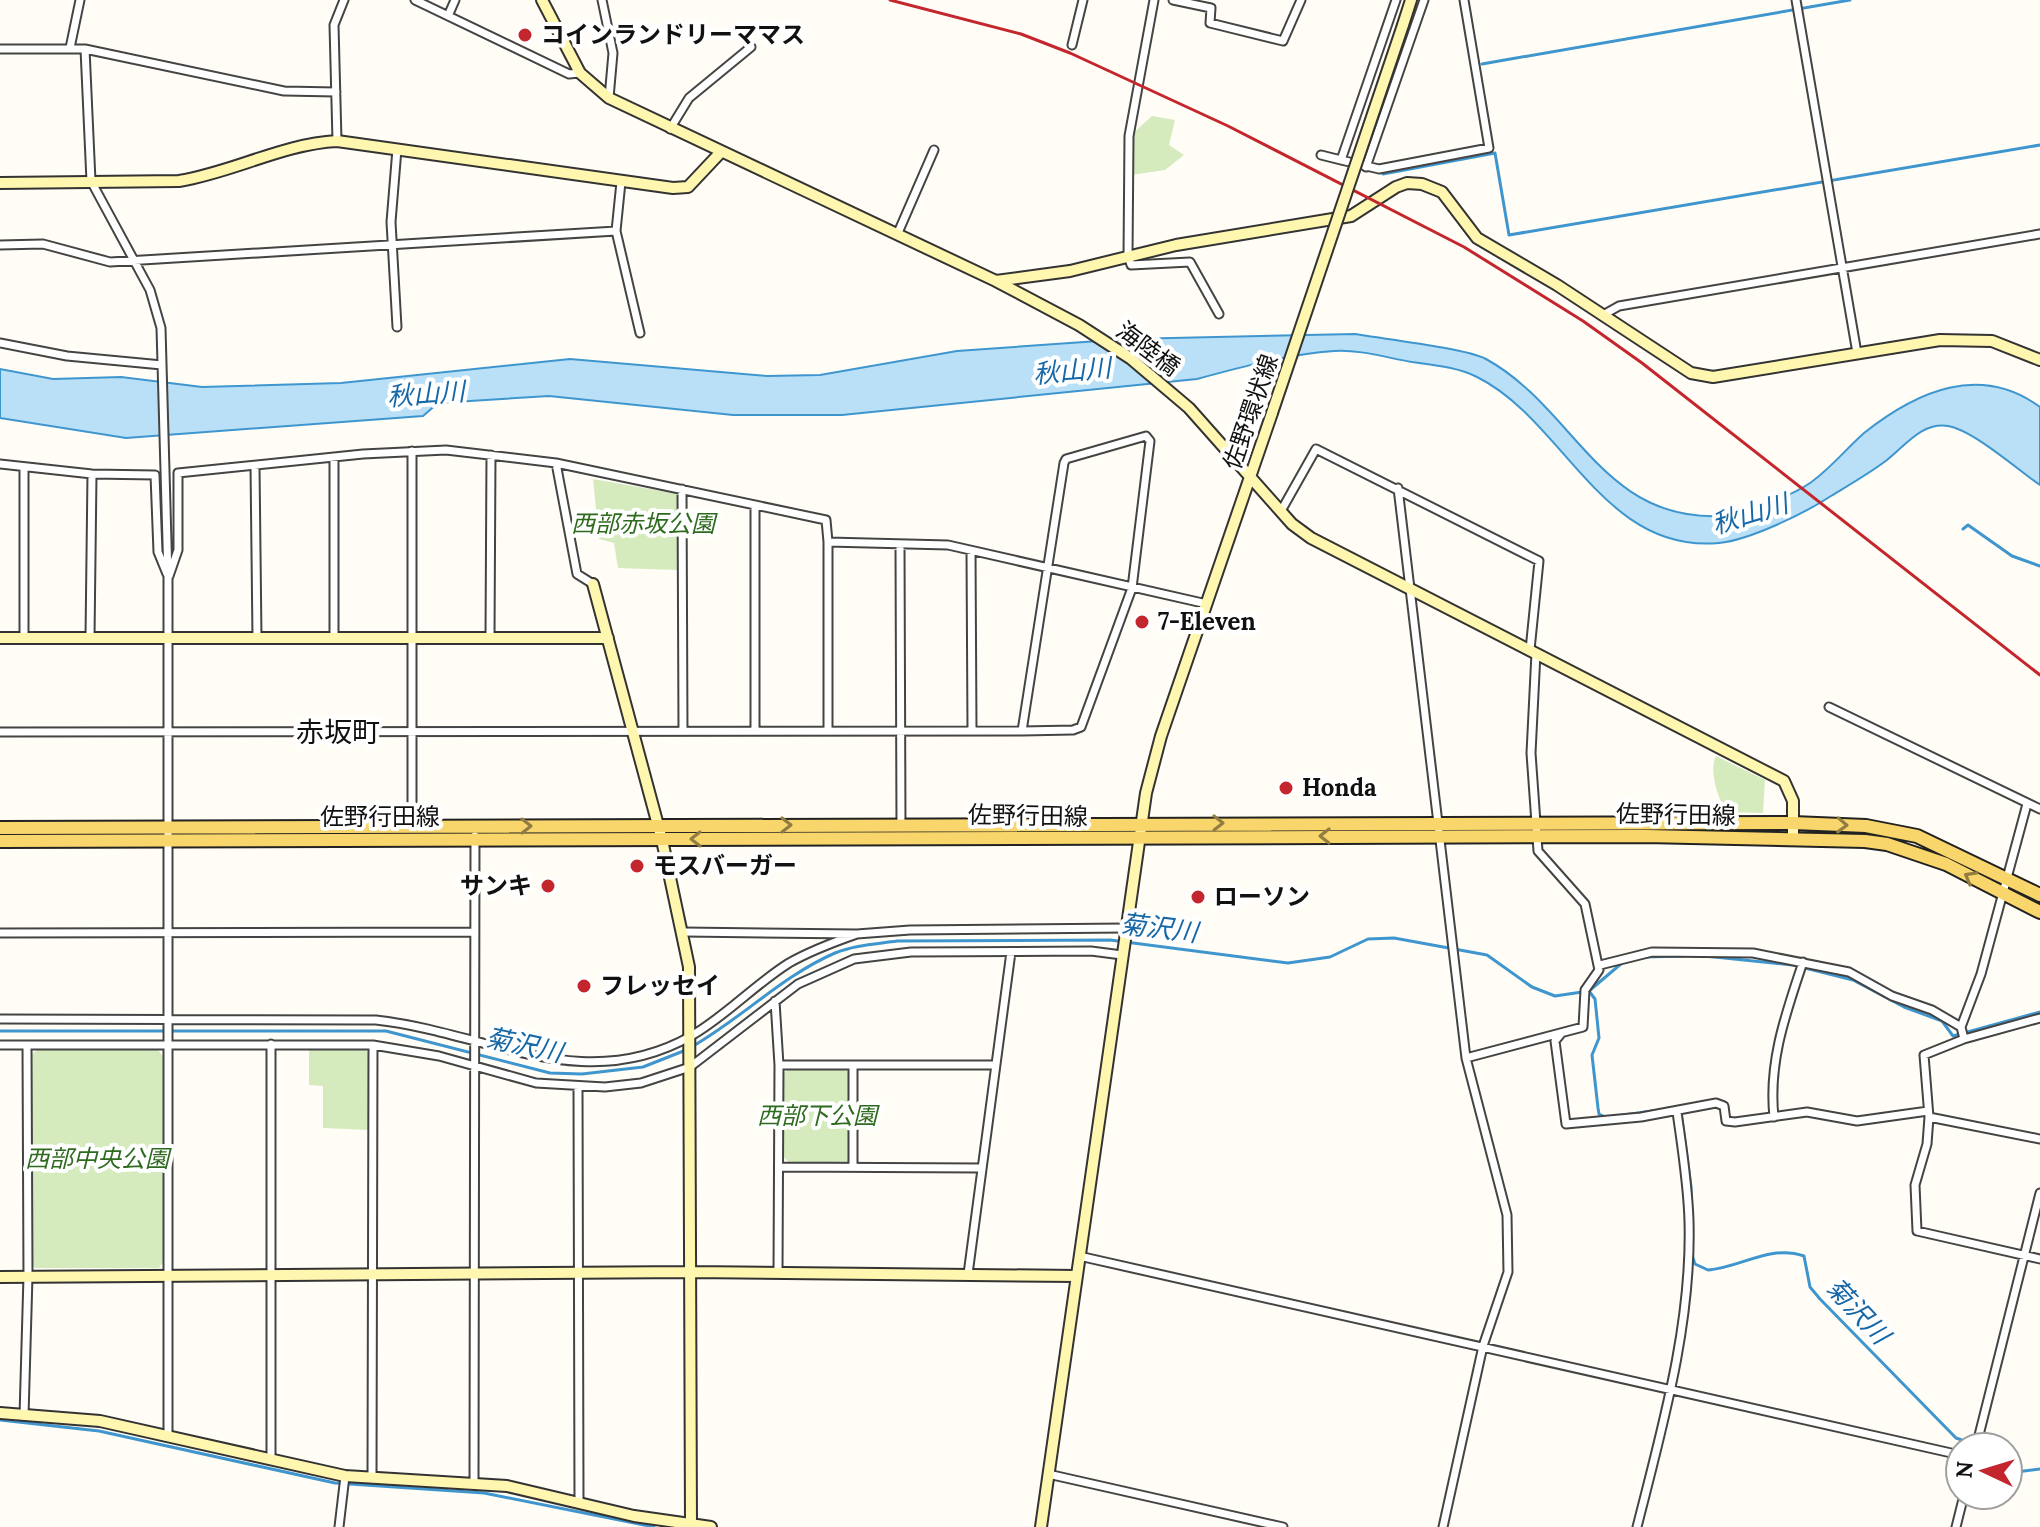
<svg xmlns="http://www.w3.org/2000/svg" width="2040" height="1527" viewBox="0 0 2040 1527" font-family="Lora,'Noto Sans JP',serif">
<style>
.green{fill:#d5ebbd}
.water{fill:#b9e0f7;stroke:#3f96cf;stroke-width:2}
.lines{fill:none;stroke-linecap:round;stroke-linejoin:round}
.stream{stroke:#3f96cf;stroke-width:3}
.street-casing{stroke:#444;stroke-width:11}
.secondary-casing{stroke:#333;stroke-width:14}
.primary-casing{stroke:#222;stroke-width:16}
.street{stroke:#fff;stroke-width:7}
.secondary{stroke:#fff6b0;stroke-width:10}
.primary{stroke:#f9d66b;stroke-width:12}
.rail{stroke:#c4262e;stroke-width:3}
.secondary-bridge-casing{stroke:#333;stroke-width:14;stroke-linecap:butt}
.secondary-bridge{stroke:#fff6b0;stroke-width:10}
.oneway{stroke:#917d42}
.poi-dot{fill:#c4262e;stroke:#fff;stroke-width:3}
.labels{text-anchor:middle;stroke-width:8;stroke-linejoin:round;paint-order:stroke}
.poi-label{font-size:24px;font-weight:bold;fill:#111;stroke:#fff;text-anchor:start}
.street-label{font-size:24px;fill:#111;stroke:#fff}
.park-label{font-size:24px;font-style:italic;fill:#2f6b1f;stroke:#fff}
.water-label{font-size:26px;font-style:italic;fill:#1768a6;stroke:#fff}
.quarter-label{font-size:28px;fill:#111;stroke:#fff}
</style>
<rect width="100%" height="100%" fill="#fffdf5"/>
<!-- green -->
<path class="green" d="M1152 116 1175 120 1169 145 1184 155 1165 170 1131 175 1132 134Z
M593 479 678 494V570L618 568 614 543 599 539Z
M1716 756 1765 780 1763 813 1725 812C1719 797 1708 772 1716 756Z
M309 1049H364L370 1054V1130L323 1128V1086L309 1085Z
M37 1050H158L163 1056V1262L159 1268H35L31 1262V1055Z
M787 1070H846L850 1073V1159L847 1163H789L784 1157 783 1075Z"/>
<!-- water -->
<path class="water" d="M1355 334C1383 339 1466 348 1486 359 1575 408 1601 521 1720 516 1743 515 1791 496 1810 483 1830 469 1846 449 1864 433 1917 391 1980 363 2040 407V485C2018 470 1973 430 1948 426 1922 422 1906 445 1887 460 1870 473 1849 485 1831 496 1805 513 1750 540 1719 543 1603 554 1564 420 1477 377 1457 367 1433 365 1412 362 1388 358 1358 349 1334 351 1289 354 1241 367 1197 379L842 415H733L549 396 438 403 423 416 126 438 0 418V369L53 379 121 377 202 387 341 383 570 359 767 376 820 375 957 351 1127 339Z"/>
<g class="lines">
<!-- stream -->
<path class="stream" d="M1482 64 1850 0
M1383 174 1495 153 1509 235 2040 145
M1963 529 1968 525 2012 556 2040 566
M1705 956 1793 965 1853 980 1904 1007 1942 1021 1953 1036 2040 1012
M1645 957 1685 956
M1589 991 1622 963
M0 1031H386L550 1073 582 1074 643 1067 686 1050
M693 1046C742 1018 782 976 835 953 854 945 877 944 897 941L1110 940 1288 963 1330 957 1368 939 1394 938 1487 955 1532 987 1555 996 1589 991 1595 999 1599 1038 1592 1055 1598 1108 1599 1114 1605 1117
M1681 1112 1691 1187 1692 1243
M1617 1116 1673 1108
M1692 1255 1695 1264 1708 1270C1740 1268 1770 1244 1804 1256L1810 1287 1820 1299 1956 1438 1982 1447
M0 1420 99 1431 335 1483 484 1493 654 1527
M2008 1473 2040 1469"/>
<!-- street casing -->
<g class="street-casing">
<path id="street" d="M415 0 569 74 580 73
M602 0 613 53 609 98
M1154 0 1129 136 1128 256 1131 265 1190 262 1219 314
M1173 0 1211 8 1210 23 1283 41 1301 0
M1396 0 1341 160 1379 169 1489 148 1464 0
M1796 0 1857 353
M448 16 455 0
M1072 45 1083 0
M70 48 80 0
M0 49H85L91 181 150 290 161 328 168 578V1437
M85 49 284 91 336 92
M670 129 689 98 751 47
M337 141 334 25 344 0
M397 149 391 222 397 327
M1321 155 1341 160
M1366 167 1424 0
M621 182 616 231 640 333
M897 235 934 150
M0 245 43 244 110 262 616 231
M1603 315 1619 306 2040 234
M0 343 67 356 162 365
M412 451V828
M334 457V638
M556 463 826 520 828 542 948 545 1207 604
M0 464 92 474 155 475 158 552 167 574
M255 466 257 638
M1398 488 1466 1058 1507 1215 1508 1272 1483 1346 1443 1527
M682 489 683 731
M1281 511 1316 449 1539 561 1530 650
M900 545 901 827
M971 551 972 730
M169 576 178 550V473L363 454 446 450 556 463 577 574 593 584
M24 638V468
M90 638 92 474
M490 638 491 455
M1829 707 2040 809
M828 730V542
M755 731V505
M0 732C341 733 682 729 1022 731L1073 730 1081 727 1132 588 1150 441 1146 436 1066 459 1064 463 1022 731
M684 932 857 934 910 930 1126 928
M0 933 475 932
M1600 965 1652 952 1753 953 1849 972 1892 996 1932 1010 1961 1027 1964 1039 1924 1055 1929 1117 1927 1144 1915 1185 1917 1231 2040 1259
M775 1001 779 1065 778 1273
M0 1019 376 1020C486 1032 583 1097 691 1036 726 1016 754 985 789 963 810 951 834 942 857 934
M1961 1027 1981 974 2027 804
M1560 1035 1555 1041 1566 1124 1641 1117 1716 1103 1724 1106 1726 1121 1735 1122 1807 1112 1857 1121 1928 1111
M1964 1039 2040 1018
M271 1044V1458
M0 1045H373L439 1056 536 1083 605 1087 641 1083 690 1067 798 984 854 959 911 952 1091 951 1122 955
M1466 1058 1583 1027 1585 990 1599 970 1585 904 1538 851 1531 753 1536 653
M779 1065H995
M853 1065V1167
M578 1088 579 1503
M1774 1117C1768 1062 1786 1013 1803 962
M1929 1117 2040 1139
M779 1167 981 1168
M1079 1256 1960 1455
M968 1274 1011 952
M24 1416 28 1276 27 1045
M1976 1447 2040 1193
M1048 1474 1283 1527
M372 1478 373 1045
M474 1482 475 836
M339 1527 345 1476
M1637 1527C1662 1428 1692 1324 1689 1221 1688 1184 1682 1148 1677 1112
M1956 1527 1964 1495"/>
</g>
<!-- secondary casing -->
<g class="secondary-casing">
<path id="secondary" d="M542 0 580 73 609 98 996 281 1079 325 1130 358 1189 408 1292 524 1311 538 1784 781 1793 801V839
M1403 25 1411 0
M0 183 179 181C234 172 282 144 337 141L673 188 688 187 720 153
M996 281 1070 271 1176 245 1351 216 1396 187 1407 183 1422 184 1442 192 1477 238 1557 285 1691 373 1713 377 1940 340 1992 341 2040 360
M593 584 662 840 689 967 691 1524
M0 638H608
M0 1277 692 1272 1076 1276
M0 1413 100 1421 345 1476 507 1486 634 1516 711 1527
M1041 1527 1146 793 1161 736 1272 413"/>
</g>
<!-- primary casing -->
<g class="primary-casing">
<path id="primary" d="M0 828 1793 823 1866 826 1917 836 2040 895
M0 841 1646 836 1865 841 1887 844 1946 864 2040 912"/>
</g>
<!-- street -->
<use href="#street" class="street"/>
<!-- secondary -->
<use href="#secondary" class="secondary"/>
<!-- primary -->
<use href="#primary" class="primary"/>
<!-- rail -->
<path class="rail" d="M890 0 1021 34 1070 53 1228 126 1464 247 1583 321 1642 363 2040 675"/>
<!-- secondary-bridge casing -->
<g class="secondary-bridge-casing">
<path id="secondary-bridge" d="M1272 413 1403 25"/>
</g>
<!-- secondary-bridge -->
<use href="#secondary-bridge" class="secondary-bridge"/>
</g>
<!-- one-way arrows -->
<defs><path id="oneway-chevron" d="M-2-3.5L2.5 0L-2 3.5" fill="none" stroke-width="1.6" stroke-linecap="round" stroke-linejoin="round" transform="scale(2)"/></defs>
<g class="oneway">
<use href="#oneway-chevron" transform="translate(1218 823)"/>
<use href="#oneway-chevron" transform="translate(786 825)"/>
<use href="#oneway-chevron" transform="translate(1842 825) rotate(2)"/>
<use href="#oneway-chevron" transform="translate(526 826) rotate(-1)"/>
<use href="#oneway-chevron" transform="translate(1325 836) rotate(180)"/>
<use href="#oneway-chevron" transform="translate(696 839) rotate(179)"/>
<use href="#oneway-chevron" transform="translate(1970 877) rotate(-151)"/>
</g>
<!-- markers -->
<g class="poi-dot">
<circle cx="525" cy="35" r="8"/>
<circle cx="1142" cy="622" r="8"/>
<circle cx="1286" cy="788" r="8"/>
<circle cx="637" cy="866" r="8"/>
<circle cx="548" cy="886" r="8"/>
<circle cx="1198" cy="897" r="8"/>
<circle cx="584" cy="986" r="8"/>
</g>
<g class="labels">
<!-- poi labels -->
<g class="poi-label">
<text x="541" y="43">コインランドリーママス</text>
<text x="1158" y="630">7-Eleven</text>
<text x="1302" y="796">Honda</text>
<text x="653" y="874">モスバーガー</text>
<text x="532" y="894" text-anchor="end">サンキ</text>
<text x="1214" y="905">ローソン</text>
<text x="600" y="994">フレッセイ</text>
</g>
<!-- street labels -->
<g class="street-label">
<text transform="translate(1148 349) rotate(37)" y="8">海陸橋</text>
<text transform="translate(1251 412) rotate(-71)" y="8">佐野環状線</text>
<text transform="translate(1676 815) rotate(1)" y="8">佐野行田線</text>
<text transform="translate(1028 816) rotate(1)" y="8">佐野行田線</text>
<text x="380" y="825">佐野行田線</text>
</g>
<!-- park labels -->
<g class="park-label">
<text x="643" y="532">西部赤坂公園</text>
<text x="817" y="1124">西部下公園</text>
<text x="97" y="1167">西部中央公園</text>
</g>
<!-- water labels -->
<g class="water-label">
<text transform="translate(1072 371) rotate(-5)" y="9">秋山川</text>
<text transform="translate(426 394) rotate(-4)" y="9">秋山川</text>
<text transform="translate(1750 514) rotate(-17)" y="9">秋山川</text>
<text transform="translate(1159 928) rotate(7)" y="9">菊沢川</text>
<text transform="translate(524 1045) rotate(12)" y="9">菊沢川</text>
<text transform="translate(1858 1311) rotate(47)" y="9">菊沢川</text>
</g>
<!-- quarter labels -->
<g class="quarter-label">
<text x="338" y="742">赤坂町</text>
</g>
</g>
<!-- north arrow -->
<g transform="translate(1984 1471) rotate(274)"><circle r="38" fill="#ffffff" stroke="#a0a0a0" stroke-width="2"/>
<path d="M0-6L14 30L0 20L-14 30Z" fill="#c4262e"/>
<text y="-12" font-size="22" font-weight="bold" text-anchor="middle" fill="#111111">N</text>
</g>
</svg>
